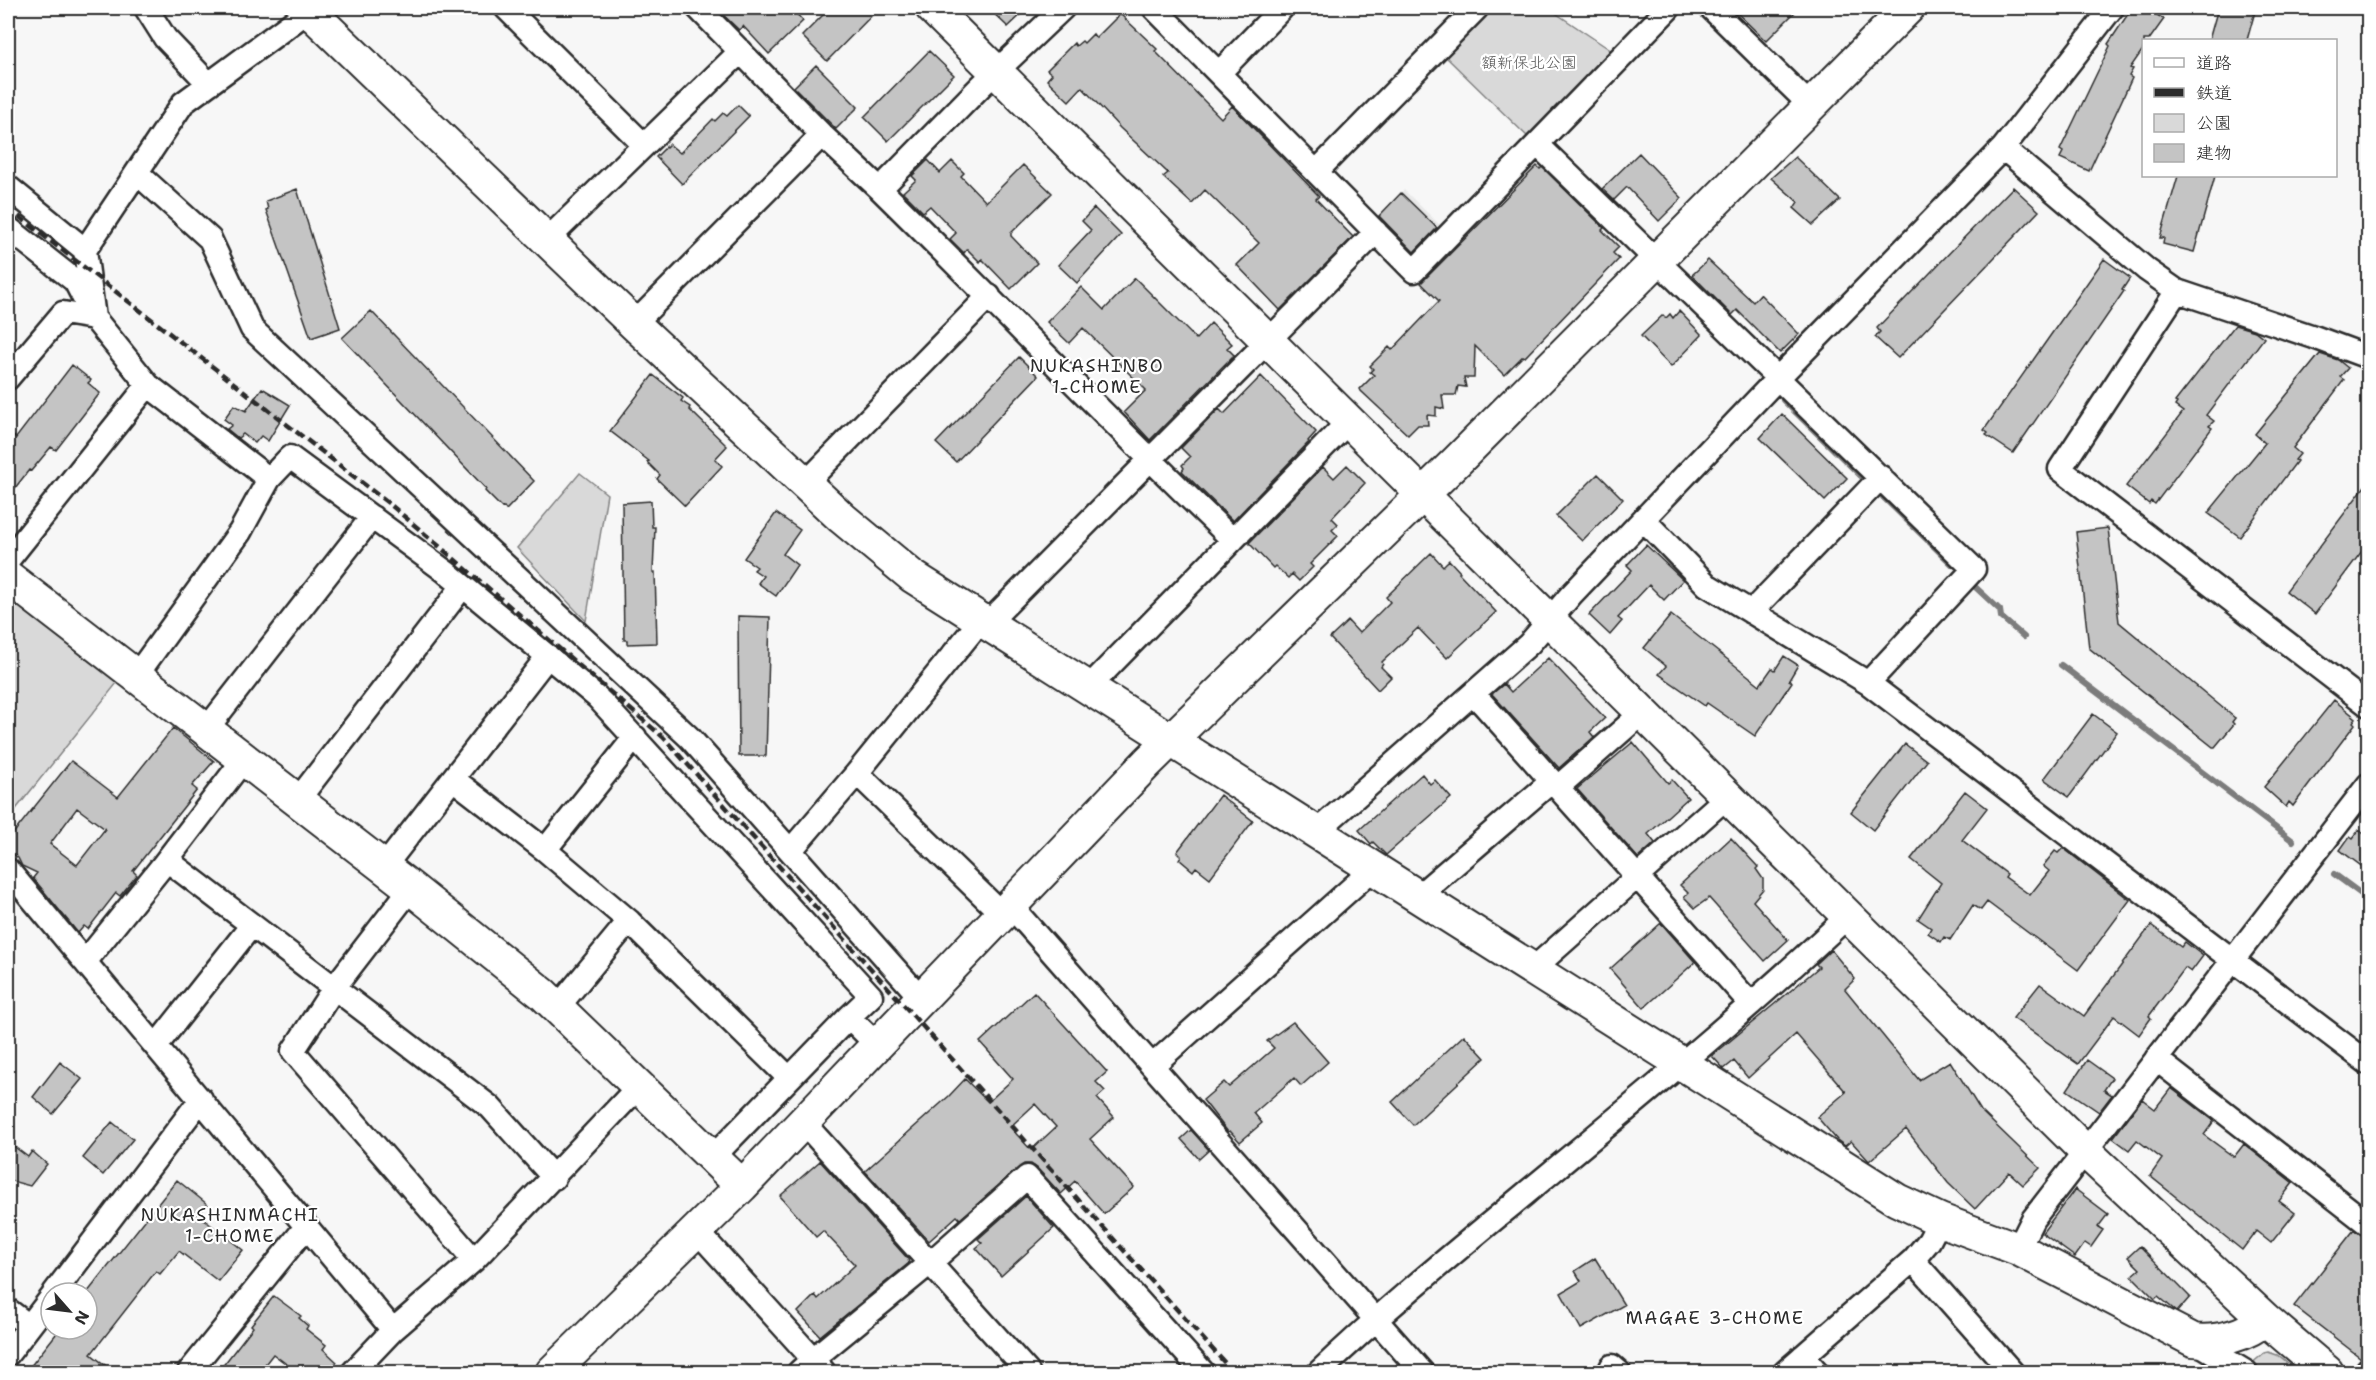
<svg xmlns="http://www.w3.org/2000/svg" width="2376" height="1380" viewBox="0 0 2376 1380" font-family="'Shantell Sans','Klee One',sans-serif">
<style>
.built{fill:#e8e8e8}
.green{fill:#d9d9d9;stroke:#828282;stroke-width:1.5}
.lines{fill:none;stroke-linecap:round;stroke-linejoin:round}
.stream{stroke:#7b7b7b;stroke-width:6}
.building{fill:#c4c4c4;stroke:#2b2b2b;stroke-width:1.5;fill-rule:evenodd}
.street-casing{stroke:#2b2b2b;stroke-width:27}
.secondary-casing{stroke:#2b2b2b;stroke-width:36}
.street{stroke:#fff;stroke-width:22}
.secondary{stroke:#fff;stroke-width:32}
.rail{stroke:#2b2b2b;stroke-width:4.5;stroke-dasharray:9 4.5;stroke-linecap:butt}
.labels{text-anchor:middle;stroke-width:4.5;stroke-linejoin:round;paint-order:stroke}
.park-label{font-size:16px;fill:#565656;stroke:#fff}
.neighbourhood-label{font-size:18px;letter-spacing:1.5px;fill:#2b2b2b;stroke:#fff}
</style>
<rect width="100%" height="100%" fill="#f7f7f7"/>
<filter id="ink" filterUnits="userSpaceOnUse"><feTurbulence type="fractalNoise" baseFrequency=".0167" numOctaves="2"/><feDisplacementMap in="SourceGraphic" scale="12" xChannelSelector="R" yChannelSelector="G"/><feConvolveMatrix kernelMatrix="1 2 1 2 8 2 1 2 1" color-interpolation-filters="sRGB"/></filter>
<g filter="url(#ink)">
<!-- built -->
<path class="built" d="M1404 190 1444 229 1421 252H1409L1375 219Z"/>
<!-- green -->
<path class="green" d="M1492 8H1548L1615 53 1531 140 1445 56Z
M580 473 607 494 586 621 517 548Z
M8 596 121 678 8 819Z
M2268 1352 2277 1355 2298 1372H2264L2250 1365 2264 1353Z"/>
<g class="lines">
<!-- stream -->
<path class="stream" d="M1783 400 1861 476
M1883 497 1953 565
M1972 584 2000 610 2001 617 2024 637
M2061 665 2293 841
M2334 874 2368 899"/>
</g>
<!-- building -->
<path class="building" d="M716 8H791L803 21 769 54 743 26 739 30Z
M830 8H879L827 61 802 36Z
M988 8H1028L1008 27Z
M1732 8H1799L1766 41Z
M2132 8H2145L2164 19 2149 40H2144V48L2130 68 2133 69 2129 76 2132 78 2089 171 2060 158 2063 152 2060 150 2110 46 2108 44Z
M2218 8H2256L2247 40H2209Z
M1120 14 1157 49 1155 51 1221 118 1232 106 1319 196 1316 199 1353 237 1280 310 1237 265 1259 243 1205 190 1192 204 1163 177 1168 173 1120 128 1082 87 1069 101 1047 80 1052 74 1047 70 1074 43 1076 46 1082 41 1084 43 1093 34 1096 38Z
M929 51 954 75 888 141 864 117Z
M816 65 858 107 836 129 794 87Z
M738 105 749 116 682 184 656 157 669 144 680 153 713 119 715 121 723 113 727 116Z
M1639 153 1682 198 1659 221 1627 187 1614 200 1602 189Z
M1795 157 1840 200 1813 225 1794 208 1798 202 1771 178Z
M928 160 940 173 952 161 964 173 961 176 986 202 1023 165 1052 193 1011 233V236L1037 263 1011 289 982 259 980 262 967 249 964 253 950 239 956 233 930 206 923 212 903 192 916 180 912 176Z
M1537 166 1540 169 1542 167 1604 228 1602 230 1619 247 1613 253 1619 259 1525 357 1523 356 1504 375 1475 346 1474 378H1464L1466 387 1458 386 1456 395H1442L1444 409 1436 407V416L1427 415 1428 425H1418L1408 435 1361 391 1360 389 1374 375 1370 372 1373 369 1370 366 1389 347 1392 350 1439 301 1421 283Z
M2178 176H2215L2194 252 2163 244 2164 238H2160Z
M2013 187 2039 211 1898 358 1875 337 1880 332 1877 328Z
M297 189 340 328 311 338 266 210 268 209 266 201Z
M1401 193 1437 228 1414 252 1379 216Z
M1094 208 1121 235 1077 283 1058 265 1091 230 1082 221Z
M2104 259 2130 278 2122 290 2124 291 2013 453 1986 435 1988 433 1984 430Z
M1708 260 1753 302 1760 294 1799 334 1780 353 1737 310 1732 315 1692 275Z
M1135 278 1196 339 1211 323 1232 344 1227 348 1234 355 1150 440 1124 412 1146 390 1083 328 1069 343 1047 322 1081 287 1104 310Z
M371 311 534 481 506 510 504 507 502 508 485 491 486 489 342 338Z
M1679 311 1702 335 1671 367 1641 336 1663 315 1666 318 1670 314 1673 318Z
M2235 325 2255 331 2264 338 2206 415 2214 421 2209 426 2212 428 2155 504 2151 501 2149 504 2126 486 2183 412 2175 406 2177 403 2175 402Z
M2320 354 2338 360 2348 368 2340 377 2344 380 2293 448 2300 454 2295 460 2297 461 2240 537 2208 513 2265 443 2255 434Z
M1019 357 1038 376 956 462 936 443Z
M72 365 91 380 88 383 100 393 56 450 51 447 31 471 29 470 8 497V431L16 438Z
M653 375 683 398 681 401 690 407 689 409 727 446 715 459 722 466 685 506 657 479 660 475 647 462 649 461 610 431Z
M1261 376 1316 432 1308 441 1309 442 1233 521 1182 471 1184 468 1182 465 1190 457 1181 448 1219 409 1224 414Z
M262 388 290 405 268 441 261 436 255 443 243 434 238 438 227 429 232 425 224 419 234 405 246 411Z
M1782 414 1847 478 1825 501 1760 438Z
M1347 465 1365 483 1332 518 1338 524 1332 530 1338 536 1310 564 1313 567 1299 581 1292 574 1288 578 1275 566 1273 568 1249 543 1323 467 1334 478Z
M1598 474 1623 499 1582 541 1556 516Z
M2368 482V543L2315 614 2286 591Z
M651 501 652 527H655L653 572H655L657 643 627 644V640H624L622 503Z
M776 513 800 530 783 554 797 565 776 596 758 583 763 576 754 570 757 567 744 558Z
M2108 528 2119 622 2235 718 2232 722 2234 724 2215 747H2213L2089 648 2076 532Z
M1646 545 1683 580 1664 600 1649 585 1618 618 1622 621 1610 635 1589 615 1632 570 1627 565Z
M1431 553 1443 566 1449 560 1460 572 1459 573 1496 612 1447 658 1418 628 1382 662 1383 664 1381 667 1391 677 1378 690 1330 638 1348 621 1359 633 1390 602 1386 597Z
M1671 615 1760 685 1772 668 1775 670 1784 656 1798 665 1789 680 1792 682 1755 736 1707 703 1705 706 1659 674 1666 666 1644 648Z
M738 616 770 617 766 756H739Z
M1548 658 1605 718 1590 732 1594 737 1559 768 1492 694 1504 684 1511 692Z
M2334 700 2356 718 2353 722 2355 724 2293 806 2289 802 2286 807 2264 787Z
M2093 714 2117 732 2069 797 2044 779Z
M173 728 214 761 192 786 197 790 133 871 137 875 120 896 116 893 88 929 84 926 78 933 33 878 37 873 22 866 18 858 8 850V840L71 761 118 797ZM77 808 105 829 77 865 50 844Z
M1633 742 1668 783 1672 780 1688 798 1648 834 1655 843 1638 858 1577 789Z
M1905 744 1927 761 1873 830 1851 812Z
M1422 774 1430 784 1435 780 1451 798 1386 855 1373 842 1371 844 1359 830Z
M1965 791 1987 808 1962 840 2007 874 2005 877 2030 895 2049 871 2043 866 2055 851 2058 853 2063 848 2130 900 2078 970 1987 902 1981 910 1973 905 1950 940 1944 937 1941 942 1928 933 1931 928 1918 919 1941 883 1911 859Z
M1220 795 1253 821 1210 878 1196 867 1193 871 1179 859 1181 856 1177 852Z
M2359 830 2368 837V871L2340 850 2350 836 2353 838Z
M1731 838 1758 867 1756 869 1763 879V889L1753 901 1788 940 1765 961 1709 898 1695 908 1684 897 1688 893 1680 885Z
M1661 923 1695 962 1644 1008 1610 969Z
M2151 925 2181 947 2185 942 2203 956 2191 972 2185 968 2149 1016 2151 1018 2139 1035 2114 1016 2078 1064 2013 1018 2040 984 2084 1016Z
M1831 950 1855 979 1845 989 1919 1080 1950 1061 1981 1111 2040 1168 2023 1185 2009 1172 1975 1209 1948 1183 1906 1129 1869 1161 1851 1141 1845 1146 1837 1140 1817 1117 1846 1092 1796 1034 1748 1078 1734 1061 1724 1069 1712 1056 1819 967 1816 964Z
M1034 992 1107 1072 1096 1082 1105 1091 1097 1098 1114 1117 1090 1139 1134 1187 1104 1214 1075 1181 1061 1194 1037 1168 1031 1164H1024L960 1219 957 1216 929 1241 865 1171 949 1096 965 1079 988 1102 1013 1079 980 1042ZM1035 1104 1056 1127 1031 1150 1010 1127Z
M1293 1022 1328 1062 1301 1086 1294 1078 1254 1113 1262 1123 1240 1142 1230 1131 1228 1132 1203 1100 1224 1082 1229 1087 1274 1048 1267 1041Z
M1464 1035 1485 1058 1413 1125 1392 1102Z
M2087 1060 2112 1078 2104 1090 2112 1095 2099 1112 2067 1090Z
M60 1062 82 1079 53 1114 33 1097Z
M2171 1088 2214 1121 2204 1135 2234 1157 2244 1144 2293 1183 2279 1201 2295 1213 2271 1243 2256 1231 2242 1250 2150 1176 2162 1159 2137 1140 2129 1150 2113 1138 2142 1099 2155 1109Z
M112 1122 133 1139 103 1175 83 1158Z
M1191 1130 1209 1150 1199 1159 1181 1139Z
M8 1142 28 1157 32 1151 47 1164 30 1186 8 1180Z
M820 1161 908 1259 909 1263 820 1336 798 1312 815 1295 818 1299 855 1265 823 1231 816 1237 780 1196Z
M177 1180 207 1204 198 1215 243 1250 218 1281 179 1251 160 1274 156 1271 91 1354 114 1372H26L60 1329H87V1293Z
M2075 1189 2108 1214 2098 1227 2103 1230 2091 1247 2085 1243 2075 1257 2042 1233Z
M1026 1196 1054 1228 1001 1276 976 1248 982 1243 978 1239Z
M2354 1230 2368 1237V1348L2361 1358 2294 1306Z
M2140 1246 2190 1297 2177 1312 2158 1296 2155 1299 2132 1276 2140 1269 2128 1257Z
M1595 1258 1624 1305 1581 1329 1561 1293 1581 1281 1575 1271Z
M274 1296 301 1316 299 1318 308 1326 306 1329 326 1345 323 1349 337 1362 329 1372H297L273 1354 259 1372H218L253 1327 251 1325Z"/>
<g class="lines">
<!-- street casing -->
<g class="street-casing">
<path id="street" d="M146 8 165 38 209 84
M506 8 644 145
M698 8 822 135 880 189 981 86 1063 8
M1154 8 1414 271 1669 8
M1711 8 1811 106
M1219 73 1282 8
M1538 145 1974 569 1868 683 2368 1063
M2003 148 2112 8
M1316 172 1477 8
M137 173 210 239 252 329 690 738 921 998
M8 187 85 250
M880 189C998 305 1113 425 1233 540
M8 228 75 281 94 318 148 385 269 479 290 457 446 572 597 697 871 996 849 1017 876 1044
M547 240 741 51
M2177 291 2060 469 2368 705
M634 324 822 135
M8 378 63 313 94 318 85 250 183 103 300 17V8
M805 484 989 296
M1644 520 1707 585 1868 683
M8 560 148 385
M1751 612 1881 477
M987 624 1376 232
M136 676 240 532 269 479
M1088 688 1349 421
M1474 694 1751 1004
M206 730 372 517
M857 773 1003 915
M453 779 545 850
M1558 787 1642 713
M297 801 463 586
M1316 832 1529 644 1571 595 1777 379 2003 148 2147 270 2177 291 2314 337 2368 357
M791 850 857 773 981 620
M163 865 244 759
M384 867 548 656
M8 870 393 1330 474 1260 639 1086
M411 888 334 988 293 1051 474 1260
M1417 897 1552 781
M1011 906 1422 1372
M629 921 789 1078
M85 962 167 860 490 1107 554 1178
M1533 969 1728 796
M558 1007 629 921 545 850 635 737
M156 1046 252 925
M2156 1059 2368 1224
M1152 1066 1373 869
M803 1122 1028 1372
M713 1157 849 1017
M697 1231 813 1359 799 1372
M2018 1249 2033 1219 2368 785
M1913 1260 2012 1372
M54 1293 201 1099
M8 1310 29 1326
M2193 1340 2246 1372
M8 1354 51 1298
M1803 1356 1817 1372
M189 1372 306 1227
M353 1372 393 1330
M824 1372 813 1359 930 1263 1027 1177 1203 1372
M1319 1372C1385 1309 1455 1252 1525 1194 1635 1103 1745 1013 1849 915
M1609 1372 1612 1366 1619 1372
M1785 1372 1913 1260 1929 1241 1940 1220
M2366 1372 2368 1369"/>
</g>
<!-- secondary casing -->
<g class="secondary-casing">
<path id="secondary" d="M306 8 634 324 842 518 912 576 1897 1200 1940 1220 2018 1249 2193 1340C2217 1343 2247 1335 2265 1319
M932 8 2086 1152 2265 1319 2327 1372
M8 577 411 888 543 994 742 1186
M552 1372 742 1186 1148 762 1457 461 1908 8"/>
</g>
<!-- street -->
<use href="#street" class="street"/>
<!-- secondary -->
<use href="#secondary" class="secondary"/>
<!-- rail -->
<path class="rail" d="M8 208 392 506 663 737 1233 1372"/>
</g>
</g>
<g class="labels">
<!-- park labels -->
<g class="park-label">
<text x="1529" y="68">額新保北公園</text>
</g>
<!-- neighbourhood labels -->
<g class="neighbourhood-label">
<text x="1097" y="372">NUKASHINBO<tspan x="1097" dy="21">1-CHOME</tspan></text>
<text x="230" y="1221">NUKASHINMACHI<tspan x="230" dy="21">1-CHOME</tspan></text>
<text x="1715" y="1324">MAGAE 3-CHOME</text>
</g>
</g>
<!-- margin -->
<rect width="2376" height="1380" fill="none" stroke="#fff" stroke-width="30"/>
<rect x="15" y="15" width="2346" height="1350" fill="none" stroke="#2b2b2b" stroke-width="2" filter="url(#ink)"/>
<!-- legend -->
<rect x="2142" y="39" width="195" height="138" fill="#ffffff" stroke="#aaaaaa" stroke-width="1.5"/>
<rect x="2154" y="58" width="30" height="9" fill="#ffffff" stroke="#aaaaaa" stroke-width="1.5"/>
<text x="2196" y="69" font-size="18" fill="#2b2b2b">道路</text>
<rect x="2154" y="88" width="30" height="9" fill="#2b2b2b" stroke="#aaaaaa" stroke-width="1.5"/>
<text x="2196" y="99" font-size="18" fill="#2b2b2b">鉄道</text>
<rect x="2154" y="114" width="30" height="18" fill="#d9d9d9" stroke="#aaaaaa" stroke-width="1.5"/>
<text x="2196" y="129" font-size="18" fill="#2b2b2b">公園</text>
<rect x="2154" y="144" width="30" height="18" fill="#c4c4c4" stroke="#aaaaaa" stroke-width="1.5"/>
<text x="2196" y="159" font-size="18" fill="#2b2b2b">建物</text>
<!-- north arrow -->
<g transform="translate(69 1311) rotate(118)"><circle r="28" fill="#ffffff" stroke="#aaaaaa" stroke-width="1.5"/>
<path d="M0-4.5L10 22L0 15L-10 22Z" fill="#2b2b2b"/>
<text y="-9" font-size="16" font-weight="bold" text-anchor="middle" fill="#2b2b2b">N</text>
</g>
</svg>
